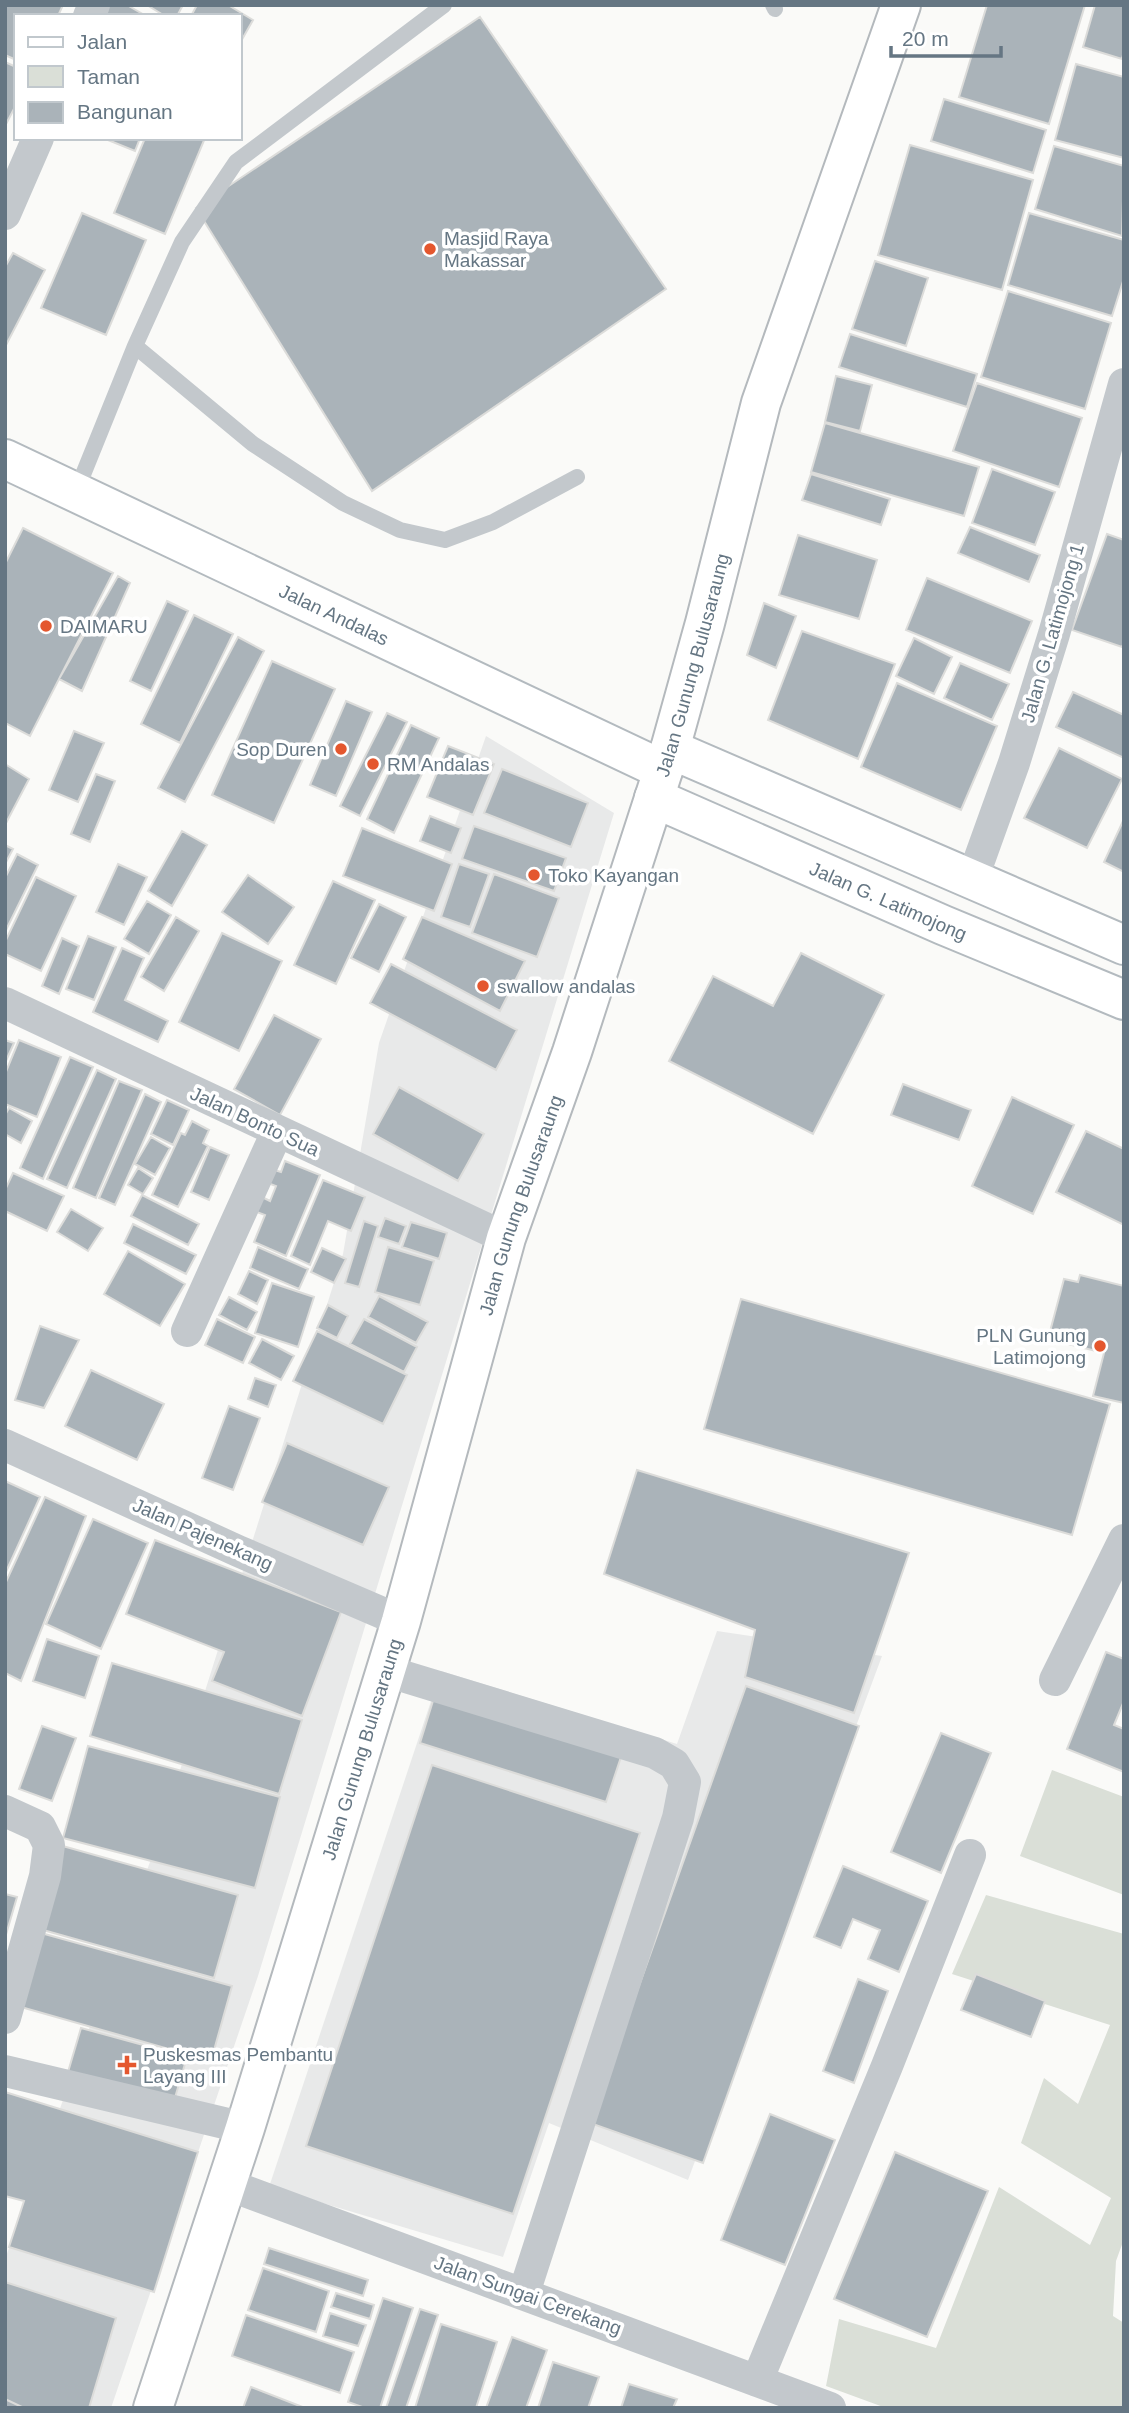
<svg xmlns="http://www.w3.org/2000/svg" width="1129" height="2413" viewBox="0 0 1129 2413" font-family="Arial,sans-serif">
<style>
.built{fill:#e8e9e9}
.green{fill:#dadfd7}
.building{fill:#aab3b9;stroke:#dcdcda;stroke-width:2}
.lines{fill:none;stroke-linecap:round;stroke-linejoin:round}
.secondary-casing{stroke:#b3babf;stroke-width:42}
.trunk-casing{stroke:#b4b9bd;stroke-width:42}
.service{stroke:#c3c8cc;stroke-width:16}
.minor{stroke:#c3c8cc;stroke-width:32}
.secondary{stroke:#fff;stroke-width:38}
.trunk{stroke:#fff;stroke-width:38}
.poi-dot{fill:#e4572e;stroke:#fff;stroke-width:2.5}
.labels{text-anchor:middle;stroke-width:7;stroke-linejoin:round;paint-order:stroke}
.poi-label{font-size:19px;fill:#657683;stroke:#fff;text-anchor:start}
.street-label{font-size:19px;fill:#657683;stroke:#fff}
</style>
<rect width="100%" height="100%" fill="#fafaf8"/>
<!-- built -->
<path class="built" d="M486 736 614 813 258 1976 111 2408H5V2259L158 1840 343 1254 379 1043Z
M717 1631 882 1656 688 2180 549 2123 503 2257 269 2187 441 1671 677 1744Z"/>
<!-- green -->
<path class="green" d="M1052 1770 1124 1797V1895L1020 1856Z
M986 1895 1124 1934V2239L1116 2261 1113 2316 1124 2323V2408H886L826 2386 839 2319 936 2348 999 2187 1090 2245 1111 2198 1021 2143 1044 2078 1078 2104 1110 2025 952 1974Z"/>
<!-- building -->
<path class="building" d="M5 5H63L58 16H16V60L5 55Z
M103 5H127L146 16H98Z
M147 5H183L177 16H165Z
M197 5H228L253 20 240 43V16H191Z
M987 5H1085L1049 124 959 97Z
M1095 5H1124V51L1122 59 1083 47Z
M480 17 666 289 372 491 196 208Z
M5 62 16 67V105L5 126Z
M1076 64 1124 77V158L1055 140Z
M944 99 1046 130 1033 173 931 141Z
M103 138H140L135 151Z
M145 138H205L165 234 114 213Z
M910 145 1033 180 1002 290 878 255Z
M1054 146 1124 166 1122 236 1035 209Z
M82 213 146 240 106 335 41 308Z
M1029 213 1124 240V278L1112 316 1008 285Z
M13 253 45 270 5 347V267Z
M875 261 928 278 906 346 852 329Z
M1008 291 1111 323 1085 409 981 377Z
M850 334 977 374 967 407 839 367Z
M836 376 872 385 860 431 825 422Z
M977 383 1082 418 1059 487 953 451Z
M825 423 979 467 964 516 811 472Z
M992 469 1055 492 1035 545 972 523Z
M811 474 890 499 881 525 802 500Z
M970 527 1040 555 1029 582 958 553Z
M23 528 113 573 30 736 5 723V564Z
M1107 534 1124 540V642L1122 647 1072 630Z
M798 535 877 560 859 619 779 595Z
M118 576 130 583 82 691 59 679Z
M927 578 1032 621 1010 673 906 630Z
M167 601 188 611 151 691 130 681Z
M764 603 796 616 776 668 747 655Z
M194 615 233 634 180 743 141 724Z
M802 631 895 664 858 759 768 720Z
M238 637 264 651 185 802 158 788Z
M914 638 952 657 934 694 896 676Z
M272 661 335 689 274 823 212 795Z
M960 663 1009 684 992 720 944 698Z
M897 683 997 726 961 810 861 767Z
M1073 692 1124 715V758L1056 727Z
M346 701 372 712 336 796 310 785Z
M387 713 407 722 360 816 340 806Z
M411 725 439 738 394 833 367 819Z
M74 731 104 743 78 802 49 790Z
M448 746 494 764 473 815 427 797Z
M1059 748 1122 779 1087 848 1024 818Z
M5 764 29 779 5 825Z
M502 769 588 803 571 847 484 813Z
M96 774 115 781 90 842 71 834Z
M430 816 461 828 451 853 420 841Z
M1124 819V872L1104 862Z
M474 826 566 858 554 891 462 859Z
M362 828 452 864 434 911 343 876Z
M182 831 207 845 172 906 148 891Z
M5 845 13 849 5 864Z
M17 854 38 865 5 932V878Z
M118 864 147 877 124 925 96 912Z
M459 864 489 874 470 927 441 917Z
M494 874 559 898 537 957 472 933Z
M248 875 294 907 268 944 222 912Z
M36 877 76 896 41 971 5 954V942Z
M333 881 375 900 336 984 294 965Z
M147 901 171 915 149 954 124 939Z
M379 904 406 917 379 972 351 958Z
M176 917 199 931 164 991 141 977Z
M422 917 525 961 500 1011 403 959Z
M222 933 282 961 239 1051 179 1022Z
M88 936 116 947 94 1000 66 989Z
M62 938 79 946 59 994 42 986Z
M122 948 144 958 125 1000 168 1021 158 1042 93 1012Z
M801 953 884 995 813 1134 669 1061 713 976 773 1006Z
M391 964 517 1030 496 1070 370 1003Z
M274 1015 321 1039 280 1115 234 1089Z
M5 1040 14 1043 5 1063Z
M19 1040 61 1057 37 1117 5 1104V1074Z
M70 1057 93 1067 43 1179 20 1168Z
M97 1070 116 1079 67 1188 47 1179Z
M119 1081 142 1090 96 1198 73 1188Z
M903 1084 971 1110 959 1140 891 1115Z
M399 1087 484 1134 458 1181 373 1134Z
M145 1094 161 1102 115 1205 99 1198Z
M1012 1097 1074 1125 1033 1214 972 1186Z
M167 1100 189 1110 173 1145 151 1134Z
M9 1108 32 1121 21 1143 5 1134V1115Z
M192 1121 209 1130 203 1143 208 1146 178 1207 152 1195 181 1133 185 1135Z
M1086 1131 1124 1149V1225L1056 1192Z
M151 1137 170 1148 155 1175 135 1164Z
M210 1147 229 1155 209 1200 191 1192Z
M285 1161 320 1175 286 1256 254 1242 265 1215 254 1211 260 1196 270 1201 276 1186 265 1182 271 1169 281 1172Z
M138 1168 153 1178 143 1194 128 1185Z
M13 1173 64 1196 47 1231 5 1211V1190Z
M323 1180 365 1197 351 1231 328 1221 310 1265 291 1256Z
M142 1195 199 1224 188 1245 131 1216Z
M71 1209 103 1228 88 1251 57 1232Z
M385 1218 406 1226 399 1244 378 1237Z
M364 1221 378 1226 359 1287 345 1283Z
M411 1222 447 1233 439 1259 402 1247Z
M133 1224 196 1255 186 1274 124 1243Z
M258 1247 308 1269 299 1289 250 1268Z
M388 1247 434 1261 420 1305 375 1292Z
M322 1248 346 1259 334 1283 311 1272Z
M128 1251 185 1284 160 1326 104 1294Z
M249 1271 268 1280 257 1304 238 1294Z
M1080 1275 1124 1286V1403L1093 1396 1104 1353 1048 1339 1064 1279 1078 1282Z
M272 1283 314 1297 298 1347 255 1333Z
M379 1296 428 1322 416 1343 368 1317Z
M229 1297 257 1312 247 1330 219 1315Z
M741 1299 1110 1404 1072 1535 704 1429Z
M328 1305 348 1316 337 1338 317 1328Z
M217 1319 255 1337 243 1363 205 1345Z
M364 1319 417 1347 404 1372 350 1344Z
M40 1326 79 1340 44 1408 15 1400Z
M317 1331 407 1375 383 1424 293 1381Z
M262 1339 294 1356 281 1380 249 1363Z
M91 1370 164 1404 137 1460 65 1426Z
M255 1378 276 1385 268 1407 248 1399Z
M229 1406 260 1418 233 1490 202 1478Z
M287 1443 389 1487 363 1545 262 1502Z
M637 1470 909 1553 854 1713 745 1677 755 1630 604 1574Z
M5 1481 40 1497 5 1574Z
M45 1497 86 1516 21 1681 5 1673V1584Z
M93 1519 148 1543 101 1649 46 1624Z
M155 1540 341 1612 302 1716 212 1681 224 1652 126 1614Z
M47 1639 99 1656 85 1698 33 1681Z
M1106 1652 1124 1659V1701L1114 1725 1124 1729V1772L1067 1749Z
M112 1663 302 1720 279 1794 90 1736Z
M746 1686 859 1726 703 2163 590 2123Z
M436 1691 623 1751 606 1802 420 1743Z
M42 1726 76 1738 52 1801 19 1789Z
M941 1733 991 1753 941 1873 891 1852Z
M88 1746 280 1797 255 1888 63 1838Z
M432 1765 640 1833 513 2214 306 2146Z
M59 1845 238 1895 214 1978 36 1928Z
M843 1866 928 1901 899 1972 868 1959 880 1930 853 1919 841 1948 814 1937Z
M5 1894 17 1897 5 1938Z
M41 1933 232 1986 211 2061 21 2007Z
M976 1974 1045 2001 1031 2037 961 2010Z
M858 1979 888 1991 854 2083 823 2071Z
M81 2028 187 2057 174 2101 68 2072Z
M5 2092 198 2152 154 2292 9 2247 24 2201 5 2196Z
M770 2114 835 2140 785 2265 721 2240Z
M895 2152 988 2191 927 2337 834 2299Z
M269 2248 368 2280 363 2296 264 2264Z
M263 2268 329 2291 316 2332 248 2310Z
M5 2282 116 2318 89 2408 5 2407Z
M336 2293 374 2305 370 2319 331 2307Z
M383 2298 413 2308 380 2408H365L348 2402Z
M420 2309 438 2315 406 2408H386Z
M330 2313 366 2325 358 2346 323 2336Z
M246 2315 354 2352 340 2393 232 2356Z
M441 2324 497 2342 476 2408H415Z
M512 2337 547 2350 526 2408H486Z
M553 2362 599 2377 588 2408H538Z
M629 2384 677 2399 673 2408H621Z
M251 2387 305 2408H243Z
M5 2399 24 2408H5Z"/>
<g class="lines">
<!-- secondary casing -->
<g class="secondary-casing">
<g id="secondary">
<path id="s1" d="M5 459 663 770"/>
<path d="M670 749 1124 945"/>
<path id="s2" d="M654 798 943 925 1124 1000"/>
</g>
</g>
<!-- trunk casing -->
<g class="trunk-casing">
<g id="trunk">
<path id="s3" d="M153 2408 245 2128 401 1621 506 1238 572 1052 670 749 705 623 761 403 901 5"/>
</g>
</g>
<!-- service -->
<path class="service" d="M773 5 775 9
M135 346 253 444 343 503 400 530 445 540 493 522 577 477
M76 492 135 346 182 242 236 162 444 5"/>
<!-- minor -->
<path class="minor" d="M89 16 94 5
M5 214 38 138
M972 880 1014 763 1054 634 1124 384
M5 1003 506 1238
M187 1331 277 1132
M5 1445 238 1551 401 1621
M386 1671 655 1753 674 1764 685 1782 678 1818 524 2293
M1055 1680 1124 1540
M5 1811 40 1827 49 1845 45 1876 5 2018
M5 2071 245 2128
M226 2184 830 2408
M757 2381 887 2066 970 1855"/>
<!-- secondary -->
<use href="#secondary" class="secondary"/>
<!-- trunk -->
<use href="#trunk" class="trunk"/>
</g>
<!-- markers -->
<g class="poi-dot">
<circle cx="430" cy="249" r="7"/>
<circle cx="46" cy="626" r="7"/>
<circle cx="341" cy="749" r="7"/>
<circle cx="373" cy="764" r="7"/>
<circle cx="534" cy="875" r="7"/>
<circle cx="483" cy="986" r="7"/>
<circle cx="1100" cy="1346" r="7"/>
<path d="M123.5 2054.5h7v7h7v7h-7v7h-7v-7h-7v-7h7z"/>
</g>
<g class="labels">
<!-- poi labels -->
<g class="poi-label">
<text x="444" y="245">Masjid Raya<tspan x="444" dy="22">Makassar</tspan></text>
<text x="60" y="633">DAIMARU</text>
<text x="327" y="756" text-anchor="end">Sop Duren</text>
<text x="387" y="771">RM Andalas</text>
<text x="548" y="882">Toko Kayangan</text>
<text x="497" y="993">swallow andalas</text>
<text x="1086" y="1342" text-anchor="end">PLN Gunung<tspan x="1086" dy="22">Latimojong</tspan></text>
<text x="143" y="2061">Puskesmas Pembantu<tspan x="143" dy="22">Layang III</tspan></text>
</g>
<!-- street labels -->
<g class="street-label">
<text dy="7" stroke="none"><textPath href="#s1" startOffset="364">Jalan Andalas</textPath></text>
<text transform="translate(1052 633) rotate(-74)" y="7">Jalan G. Latimojong 1</text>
<text dy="7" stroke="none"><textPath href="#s3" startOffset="1825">Jalan Gunung Bulusaraung</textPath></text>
<text dy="7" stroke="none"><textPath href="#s2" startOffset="256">Jalan G. Latimojong</textPath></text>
<text transform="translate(255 1121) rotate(25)" y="7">Jalan Bonto Sua</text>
<text dy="7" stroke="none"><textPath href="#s3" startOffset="1258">Jalan Gunung Bulusaraung</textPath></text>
<text transform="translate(203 1534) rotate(24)" y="7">Jalan Pajenekang</text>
<text dy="7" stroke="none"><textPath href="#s3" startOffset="691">Jalan Gunung Bulusaraung</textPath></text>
<text transform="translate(528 2295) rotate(20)" y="7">Jalan Sungai Cerekang</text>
</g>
</g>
<!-- border -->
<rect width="1129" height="2413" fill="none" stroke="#657683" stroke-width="14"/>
<!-- legend -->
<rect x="14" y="14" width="228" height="126" fill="#ffffff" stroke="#c1c8cd" stroke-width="2"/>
<rect x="28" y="37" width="35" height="10" fill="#ffffff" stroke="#c1c8cd" stroke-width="2"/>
<text x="77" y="49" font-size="21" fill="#657683">Jalan</text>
<rect x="28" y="66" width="35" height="21" fill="#dadfd7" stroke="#c1c8cd" stroke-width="2"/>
<text x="77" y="84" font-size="21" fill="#657683">Taman</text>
<rect x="28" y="102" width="35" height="21" fill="#aab3b9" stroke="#c1c8cd" stroke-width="2"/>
<text x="77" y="119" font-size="21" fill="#657683">Bangunan</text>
<!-- scale -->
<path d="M891 46v10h110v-10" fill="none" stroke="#657683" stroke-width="3.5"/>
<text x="902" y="46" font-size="21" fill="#657683" stroke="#ffffff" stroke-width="5" paint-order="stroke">20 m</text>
</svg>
